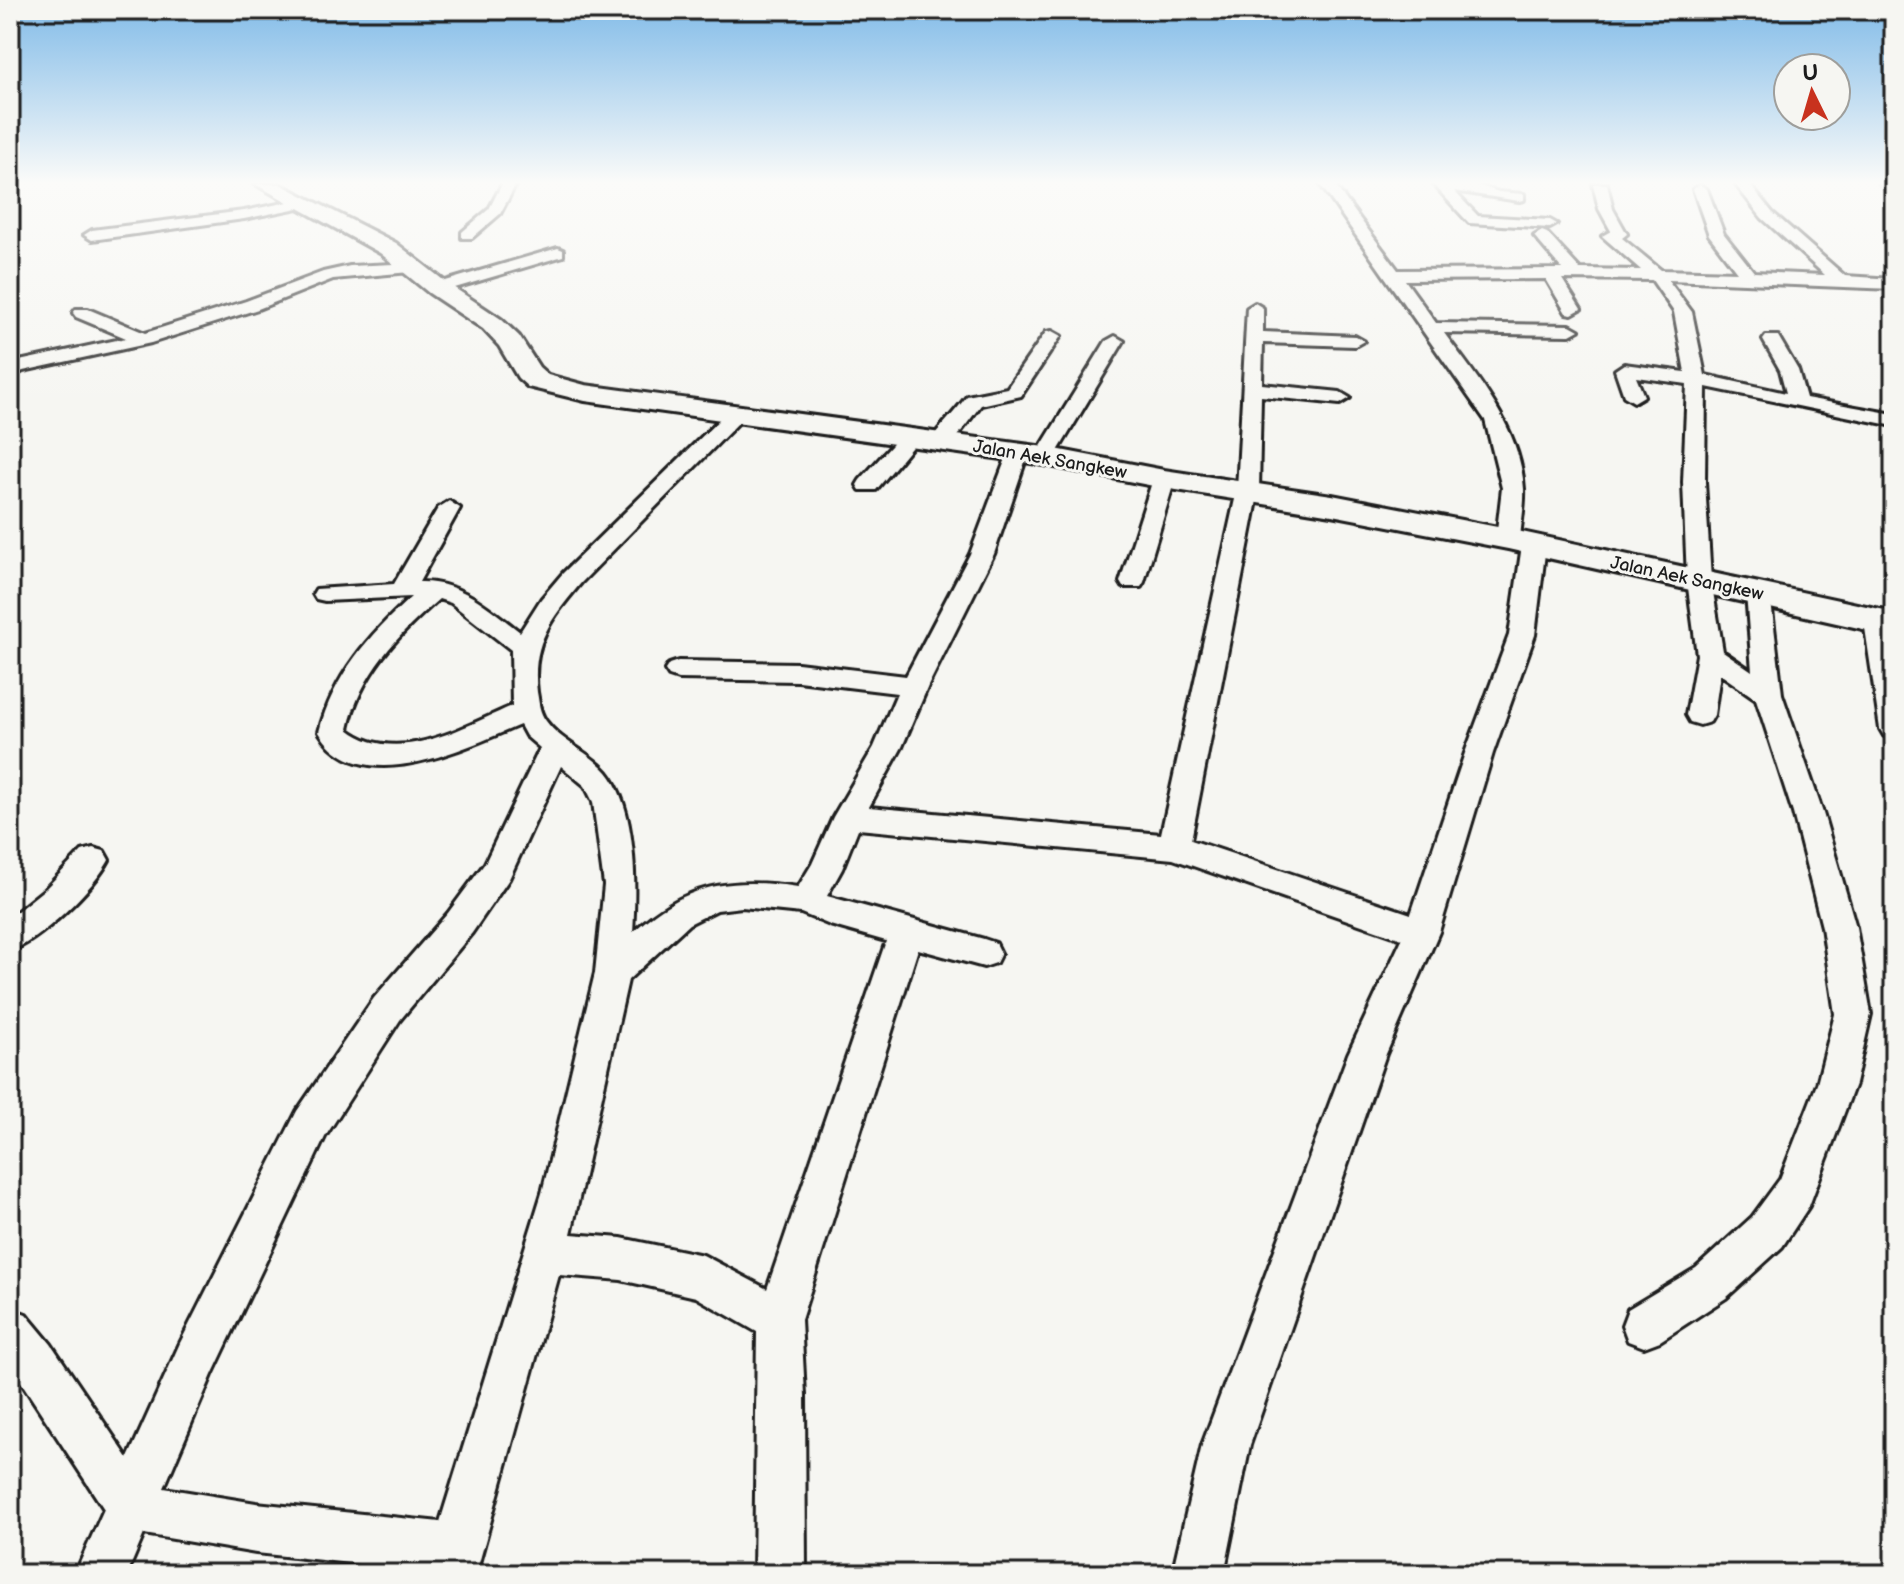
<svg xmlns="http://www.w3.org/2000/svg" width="1904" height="1584" viewBox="0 0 1904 1584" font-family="'Balsamiq Sans',sans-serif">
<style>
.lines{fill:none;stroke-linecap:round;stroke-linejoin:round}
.street-casing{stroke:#1c1c1c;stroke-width:6}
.secondary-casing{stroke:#1c1c1c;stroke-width:6}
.street{fill:#f6f6f2;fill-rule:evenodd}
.secondary{fill:#f6f6f2;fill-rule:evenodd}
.labels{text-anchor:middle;stroke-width:6;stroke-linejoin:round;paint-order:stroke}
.far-street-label{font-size:18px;fill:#1c1c1c;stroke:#f6f6f2}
</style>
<rect width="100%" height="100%" fill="#f6f6f2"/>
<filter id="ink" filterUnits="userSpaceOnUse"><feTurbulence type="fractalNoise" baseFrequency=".0125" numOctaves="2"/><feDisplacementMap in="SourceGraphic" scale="16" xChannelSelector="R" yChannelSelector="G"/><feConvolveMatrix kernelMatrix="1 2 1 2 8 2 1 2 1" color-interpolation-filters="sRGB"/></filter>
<g filter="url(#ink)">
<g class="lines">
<!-- street casing -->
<g class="street-casing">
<path id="street" d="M502 184H516L500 214 472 238H462V232L489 209Z
M1320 184H1334L1398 270 1562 269 1534 236 1542 231 1547 233 1580 269 1641 270 1602 236 1611 231 1599 209 1593 184H1607L1613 209 1627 234 1622 238 1661 270 1737 272 1709 235 1693 189 1700 185 1707 189 1724 234 1754 272 1825 275 1762 218 1735 184H1749L1772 212 1845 276 1894 279V289L1668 280 1692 312 1705 375 1786 393 1780 370 1763 340 1766 336H1778L1798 370 1806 398 1894 414V426L1706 387 1705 482 1711 580 1723 651 1752 671 1746 593 1749 588H1767L1770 593 1782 694 1823 813 1856 927 1871 1014 1855 1084 1809 1206 1782 1247 1726 1298 1660 1341 1644 1347 1628 1341 1622 1325 1628 1309 1696 1268 1752 1217 1780 1179 1817 1084 1835 1014 1822 927 1793 813 1756 699 1720 674 1714 715 1710 722 1700 725 1690 722 1686 715 1697 655 1687 580 1683 482 1687 384 1636 377 1644 396 1634 402 1624 396 1615 370 1624 364 1685 372 1674 312 1652 280 1562 279 1581 309 1572 314 1566 313 1546 279 1405 280 1436 323 1570 325 1579 330 1570 335 1444 333C1478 379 1521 429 1524 489 1525 505 1521 523 1520 539L1516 544H1500L1496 539 1502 488 1485 420Z
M1433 184 1477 185 1499 192 1524 194V200L1519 201 1454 191 1478 216 1550 220 1557 224 1550 228 1469 223Z
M1880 184H1894V196Z
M303 199 310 203 308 206 244 219 92 240 84 235 92 230 244 211Z
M558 248 563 250V256L438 293 430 288 432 285Z
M415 263 421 265V271L333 279 258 309 151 343 23 371 10 378V363L126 338 76 317 73 313 76 309H88L145 333 246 301 323 272 350 266Z
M1255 303 1263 308V332L1355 336 1364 341 1355 346 1263 343 1262 384 1340 392 1350 398 1340 404 1261 396 1259 490 1191 840 1411 914 1465 753 1509 635 1522 545 1526 540H1542L1546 545 1535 635 1493 753 1439 932 1386 1054 1250 1445 1224 1574H1172L1202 1445 1348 1054 1402 939 1173 859 858 829 842 869 827 896 984 939 996 943 1001 953 996 963 984 967 918 949 801 1320 805 1395 806 1574H754L757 1332 696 1297 621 1280 559 1275 476 1574H424L425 1571 256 1553 144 1534 127 1574H75L104 1509 10 1365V1308L26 1314 51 1344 128 1458 180 1343 297 1111 374 998 448 913 485 863 540 748 526 736 520 725C466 747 360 801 319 732 333 676 369 635 411 597L325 601 316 599 313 594 316 589 394 584 438 508 449 501 460 508 419 582C461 581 489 608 520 632L541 599 563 573 729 410H743L746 414 743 418 581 583C551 619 531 643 537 692 539 702 539 712 546 721 561 742 590 752 607 772 637 808 636 887 633 932 686 884 728 877 798 887L812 864 833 817 874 747 897 693 798 681 678 679 669 676 665 670 669 664 678 661 798 663 906 676 970 554 1008 453 1011 449H1025L1028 453 994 554 928 686 902 747 869 807 1161 834 1237 490 1247 308ZM439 599 451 603 511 650 512 706C463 727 396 767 348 729 360 674 398 635 439 599ZM561 766 585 786 593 802 604 885 595 973 542 1193 440 1522 256 1503 164 1488 212 1375 325 1137 400 1020 472 933 509 879ZM742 907 801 913 830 925 886 941 767 1289 703 1255 621 1238 571 1234 628 980 689 924 717 910Z
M1052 331 1061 336 1021 396 981 405 960 433 946 445H932L929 441C941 426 955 412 967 396L1007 388 1046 332Z
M1115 336 1124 341 1055 456 1052 460H1038L1035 456 1106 341Z
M909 432 919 438 916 442 876 490H860L857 485 860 480 902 434Z
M1164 473 1175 479 1144 582 1141 587H1123L1120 582 1153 479Z
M1877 613 1886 615C1902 640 1894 709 1894 739L1884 736 1880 729 1864 621 1868 615Z
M93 848 104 851 109 860C94 888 40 941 10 951V917L46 888 82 851Z"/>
</g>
<!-- secondary casing -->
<g class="secondary-casing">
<path id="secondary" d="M255 184H280L396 243 447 283 501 319 519 336 539 367 548 375 585 385 1045 447 1164 470 1332 495 1508 529 1894 612V636L1508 549 1332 515 1164 488 1045 465 585 401 528 387 518 378 499 346 483 329 429 293 380 253Z"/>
</g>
<!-- street -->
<use href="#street" class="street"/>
<!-- secondary -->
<use href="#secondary" class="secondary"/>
</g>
</g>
<!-- sky -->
<linearGradient id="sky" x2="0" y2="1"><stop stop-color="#81bbe8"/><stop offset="0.45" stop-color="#fbfbf9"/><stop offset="1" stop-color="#fbfbf9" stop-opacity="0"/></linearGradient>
<rect width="1904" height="406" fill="url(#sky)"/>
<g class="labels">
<!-- far-street labels -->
<g class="far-street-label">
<text transform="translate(1050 459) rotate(10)" y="6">Jalan Aek Sangkew</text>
<text transform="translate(1687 578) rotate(12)" y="6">Jalan Aek Sangkew</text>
</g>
</g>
<!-- margin -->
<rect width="1904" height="1584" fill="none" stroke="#f6f6f2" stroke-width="40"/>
<rect x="20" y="20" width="1864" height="1544" fill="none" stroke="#1c1c1c" stroke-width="3" filter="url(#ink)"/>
<!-- north arrow -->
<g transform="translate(1812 92) rotate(355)"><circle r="38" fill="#f6f6f2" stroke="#9f9f9c" stroke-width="2"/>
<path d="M0-6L14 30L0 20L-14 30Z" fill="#c8321e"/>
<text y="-12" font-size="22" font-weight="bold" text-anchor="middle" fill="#1c1c1c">U</text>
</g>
</svg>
